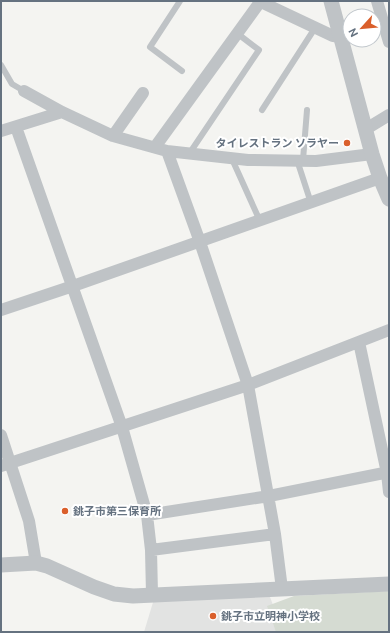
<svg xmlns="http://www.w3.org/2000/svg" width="390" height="633" viewBox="0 0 390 633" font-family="Ubuntu,'Noto Sans JP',sans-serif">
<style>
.built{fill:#e2e3e2}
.green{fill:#d5dbd2}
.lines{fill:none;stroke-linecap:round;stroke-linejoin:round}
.service{stroke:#bfc3c6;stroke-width:6}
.minor{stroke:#bfc3c6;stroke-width:12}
.tertiary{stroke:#bfc3c6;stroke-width:15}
.poi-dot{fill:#da5f2b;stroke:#fff;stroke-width:1.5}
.labels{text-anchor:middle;stroke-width:4;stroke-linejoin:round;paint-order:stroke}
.poi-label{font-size:11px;font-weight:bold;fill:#657280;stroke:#fff;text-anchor:start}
</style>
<rect width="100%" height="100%" fill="#f4f4f1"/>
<!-- built -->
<path class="built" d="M270 597 283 632H144L154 599Z"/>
<!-- green -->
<path class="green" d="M389 591V632H276L267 606 294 596Z"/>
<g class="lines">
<!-- service -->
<path class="service" d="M180 1 150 47 182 71
M1 65 12 84 24 91
M262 110 315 28
M189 154 259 50 238 34
M232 159 260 221
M297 160 311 203
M303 160 307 110"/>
<!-- minor -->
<path class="minor" d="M259 1 333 36 342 37
M377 1 389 42
M24 91 62 112 113 136 167 151 248 160 316 161 372 154
M16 127 122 427 147 515 151 550 152 594
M366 129 389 115
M1 131 62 112
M113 136 143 93
M155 147 260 2
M167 151 200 242 248 385 275 534 282 589
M1 310 73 286 380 178
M359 342 387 473 389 492
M1 435 29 521 36 563
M1 466 248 385 389 330
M147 515 269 496 389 472
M151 550 275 534"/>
<!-- tertiary -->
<path class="tertiary" d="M331 1 372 154 380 178 389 199
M1 565 36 563 47 566 94 587 114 594 133 596 389 584"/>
</g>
<!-- markers -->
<g class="poi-dot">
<circle cx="347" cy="143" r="4"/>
<circle cx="65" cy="511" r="4"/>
<circle cx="213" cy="616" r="4"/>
</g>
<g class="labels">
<!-- poi labels -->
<g class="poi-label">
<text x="339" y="147" text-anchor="end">タイレストラン ソラヤー</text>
<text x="73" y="515">銚子市第三保育所</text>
<text x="221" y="620">銚子市立明神小学校</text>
</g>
</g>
<!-- border -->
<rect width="390" height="633" fill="none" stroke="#657280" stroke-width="4"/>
<!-- north arrow -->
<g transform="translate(362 28) rotate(243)"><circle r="19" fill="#ffffff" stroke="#c1c7cc"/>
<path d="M0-3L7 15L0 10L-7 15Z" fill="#da5f2b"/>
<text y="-6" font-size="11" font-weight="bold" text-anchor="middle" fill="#657280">N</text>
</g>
</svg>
